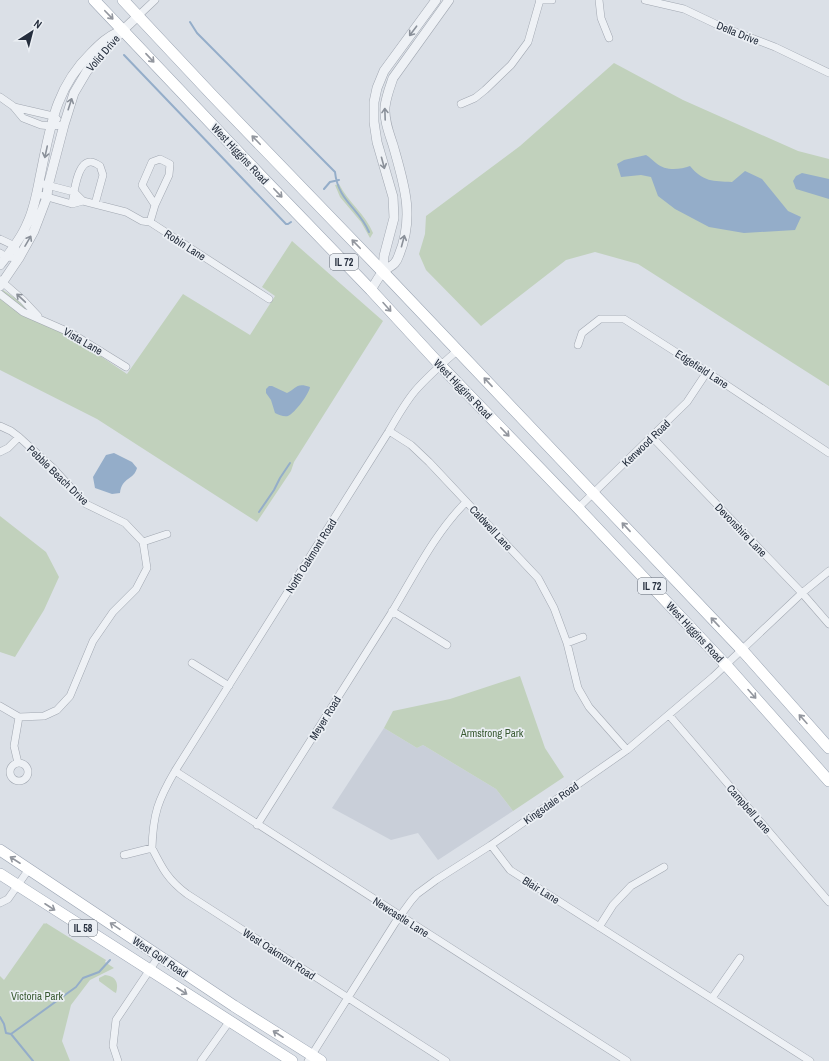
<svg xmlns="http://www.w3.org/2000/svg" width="829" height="1061" viewBox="0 0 829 1061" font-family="'Archivo Narrow',sans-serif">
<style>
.built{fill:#c9cfd9}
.green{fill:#c1d1bc}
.water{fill:#94adc9}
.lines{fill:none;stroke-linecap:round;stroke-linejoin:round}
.stream{stroke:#94adc9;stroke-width:2}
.minor-casing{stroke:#a1a7b1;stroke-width:8}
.tertiary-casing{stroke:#a1a7b1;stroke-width:10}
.primary-casing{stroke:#9aa4b3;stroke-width:12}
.minor{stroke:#eef1f5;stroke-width:7}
.tertiary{stroke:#eef1f5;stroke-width:9}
.primary{stroke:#fff;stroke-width:11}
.oneway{stroke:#92969e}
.oneway2{stroke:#8a9099}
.labels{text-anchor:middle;stroke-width:3.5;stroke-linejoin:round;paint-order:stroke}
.shield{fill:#ebeff4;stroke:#606874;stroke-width:1}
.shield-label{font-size:10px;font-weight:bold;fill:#252e3d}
.street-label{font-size:11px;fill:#252e3d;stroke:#ebeff4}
.park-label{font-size:11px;fill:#395a32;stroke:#ebeff4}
</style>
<rect width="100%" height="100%" fill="#dbe0e7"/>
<!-- built -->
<path class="built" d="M384 728 417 748 423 745 496 789 513 811 438 860 418 833 391 840 332 808Z"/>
<!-- green -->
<path class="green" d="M614 63 683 100 798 151 829 159V386L638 264 595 252 566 260 481 326 426 270 419 254 425 234 426 216 520 146Z
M339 184C348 202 366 215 373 233L370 238 361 222 340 197 335 185Z
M292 241 383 321 294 462 291 471 257 522 97 419 0 370V293L3 290 127 374 183 294 250 335 275 296 262 287Z
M0 516 46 552 59 577 44 610 15 657 0 652Z
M520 676 545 748 564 777 513 811 496 789 423 745 417 748 384 728 393 711 450 699Z
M44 923 45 924 46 923 70 938 106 960 105 962 114 968 90 980 71 1005 62 1041 70 1061H0V976L4 980Z
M105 975C116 976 119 983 116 993L114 992 99 981V978Z"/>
<!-- water -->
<path class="water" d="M646 155C650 157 652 160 656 163 665 171 679 170 690 166 703 182 713 181 732 182L745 171 762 179 788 211 801 217 795 230 744 233 709 227 675 209 658 196 651 177 641 175 621 177 617 164 624 160Z
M802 173 829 179V199L796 189 793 181 796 176Z
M269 386H272L287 393C296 389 296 382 310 387 309 394 295 413 288 416 284 417 279 415 275 413L271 400 266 393V389Z
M114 453 132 462 137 468C134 480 122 477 120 493L112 494 95 488 93 477 106 455Z"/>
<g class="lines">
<!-- stream -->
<path class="stream" d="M190 22 197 33 335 172C338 201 359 208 369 232
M124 55 286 224H288L291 222
M324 189 330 182 339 180
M259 512 274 490 280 478 290 463
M0 1017 4 1024 6 1033 11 1034 33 1061
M11 1034 76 987 83 978 99 972 110 960"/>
<!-- minor casing -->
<g class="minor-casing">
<path id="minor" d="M539 0H552
M599 0 601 18 609 38
M645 0 684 9 722 27 775 47 829 73
M138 16 155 0
M0 97 13 106 23 118 41 125 51 126 64 125
M461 104 475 98 485 90 511 65 528 42 540 0
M14 107 53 116 57 119
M39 183 74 192 83 201
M37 194 72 204 83 201 126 212 142 221 150 222 269 299
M72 204C74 193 77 161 91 162 94 162 97 164 100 166L103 175 95 204
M150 222 155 205 169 175 170 164 160 159 152 162 142 185 155 205
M0 239 15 246 19 258 6 257 0 253
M0 280 23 300 38 316
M0 294 23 312 71 333 126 367
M578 345 582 333 600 319H624L707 372 829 453
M0 426 11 431 19 437 53 468 86 504 125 523 143 542 147 568 136 589 113 612 93 641 70 696 57 710 44 716 19 717 0 706
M389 431 411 445 429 462 538 578 554 608 567 643 578 688 589 707 627 750
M652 437 802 593 829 624
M0 452 8 448 19 437
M578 508 687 402 707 372
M143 542 167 534
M392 611 447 645
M567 643 583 637
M192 663 229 686
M669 715 829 902
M18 763 14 746 19 717
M10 772a9 9 0 1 1 18 0a9 9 0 1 1-18 0Z
M175 771 627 1061
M257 825C302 754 347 683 392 612 415 574 435 533 466 502
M491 845 510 870 810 1061
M152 848C153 814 158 800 175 771L389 431C397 417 405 403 415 391 428 376 443 363 458 350
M124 855 152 848C162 868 168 880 187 894L446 1061
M0 903 8 899 29 869
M599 927 613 905 631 886 664 867
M712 998 740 958
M118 1061 113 1046 116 1020 159 956
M201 1061 229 1022
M308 1061 395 923 411 901 417 894 436 880 491 845 627 750 713 677 802 593 829 571"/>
</g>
<!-- tertiary casing -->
<g class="tertiary-casing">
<path id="tertiary" d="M0 265C10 252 21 239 27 224 34 210 37 193 40 177 50 130 54 89 91 53 101 43 107 37 120 31
M383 272 384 256 394 218 393 197 377 142 374 122V102L377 88 384 71 436 0
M0 286 19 258 34 231 47 197 48 186 64 125 74 93 87 71 123 30 138 16
M371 290C375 284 378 277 383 272 390 265 395 267 399 255 415 216 404 184 393 145 389 133 384 120 385 107 386 97 390 87 393 78L449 0"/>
</g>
<!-- primary casing -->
<g class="primary-casing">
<path id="primary" d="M94 0 262 177 371 290 441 366 578 508 726 665 829 781
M123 0 212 95 383 272 742 650 829 748
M0 850 234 1006 321 1061
M0 874 292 1061"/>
</g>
<!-- minor -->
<use href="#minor" class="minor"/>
<!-- tertiary -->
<use href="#tertiary" class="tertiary"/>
<!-- primary -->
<use href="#primary" class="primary"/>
</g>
<!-- one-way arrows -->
<defs><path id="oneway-shaft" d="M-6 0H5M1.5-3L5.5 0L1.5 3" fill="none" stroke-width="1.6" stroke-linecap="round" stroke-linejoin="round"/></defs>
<g class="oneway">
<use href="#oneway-shaft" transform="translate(109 15) rotate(46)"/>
<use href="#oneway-shaft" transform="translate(150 58) rotate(47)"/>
<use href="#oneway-shaft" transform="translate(256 140) rotate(-134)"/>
<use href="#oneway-shaft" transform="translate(278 193) rotate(46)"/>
<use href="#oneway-shaft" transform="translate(356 244) rotate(-134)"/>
<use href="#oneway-shaft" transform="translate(387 307) rotate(48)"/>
<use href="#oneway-shaft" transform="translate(488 382) rotate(-133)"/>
<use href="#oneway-shaft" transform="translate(505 432) rotate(46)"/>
<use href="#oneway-shaft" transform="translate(626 527) rotate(-133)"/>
<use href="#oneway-shaft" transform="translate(715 622) rotate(-133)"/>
<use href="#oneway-shaft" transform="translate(752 694) rotate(48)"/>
<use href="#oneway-shaft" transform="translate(803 719) rotate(-132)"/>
<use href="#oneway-shaft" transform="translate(15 860) rotate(-147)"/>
<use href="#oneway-shaft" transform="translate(50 907) rotate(33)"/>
<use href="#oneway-shaft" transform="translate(115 926) rotate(-146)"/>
<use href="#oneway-shaft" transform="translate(182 991) rotate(33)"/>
<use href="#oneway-shaft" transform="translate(278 1034) rotate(-147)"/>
</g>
<g class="oneway2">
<use href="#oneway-shaft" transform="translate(413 31) rotate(127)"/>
<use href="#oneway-shaft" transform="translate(70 104) rotate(-72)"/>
<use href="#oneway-shaft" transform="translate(385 114) rotate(-92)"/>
<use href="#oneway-shaft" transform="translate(46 152) rotate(102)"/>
<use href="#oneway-shaft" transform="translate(383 163) rotate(75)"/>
<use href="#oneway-shaft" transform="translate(28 241) rotate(-60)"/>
<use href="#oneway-shaft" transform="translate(403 241) rotate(-75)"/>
<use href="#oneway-shaft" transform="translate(21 298) rotate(-137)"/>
</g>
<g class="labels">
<!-- shield labels -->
<g class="shield">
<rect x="330" y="254" width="28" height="16" rx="3"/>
<rect x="638" y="578" width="28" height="16" rx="3"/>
<rect x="69" y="920" width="28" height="16" rx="3"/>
</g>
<g class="shield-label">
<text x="344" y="266">IL 72</text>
<text x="652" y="590">IL 72</text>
<text x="83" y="932">IL 58</text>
</g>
<!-- street labels -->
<g class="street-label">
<text transform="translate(738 33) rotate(22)" y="4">Della Drive</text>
<text transform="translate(103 53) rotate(-49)" y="4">Volid Drive</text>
<text transform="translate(240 154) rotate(47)" y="4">West Higgins Road</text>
<text transform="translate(185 245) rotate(33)" y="4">Robin Lane</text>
<text transform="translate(83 341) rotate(30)" y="4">Vista Lane</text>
<text transform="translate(702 369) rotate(33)" y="4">Edgefield Lane</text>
<text transform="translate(463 389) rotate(46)" y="4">West Higgins Road</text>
<text transform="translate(646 443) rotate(-44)" y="4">Kenwood Road</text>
<text transform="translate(58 475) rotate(44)" y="4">Pebble Beach Drive</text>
<text transform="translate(491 528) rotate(47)" y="4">Caldwell Lane</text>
<text transform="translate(741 530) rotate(46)" y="4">Devonshire Lane</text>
<text transform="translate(311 556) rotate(-58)" y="4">North Oakmont Road</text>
<text transform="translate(695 632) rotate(47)" y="4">West Higgins Road</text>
<text transform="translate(325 718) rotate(-58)" y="4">Meyer Road</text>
<text transform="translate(551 803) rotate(-35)" y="4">Kingsdale Road</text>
<text transform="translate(749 809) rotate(49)" y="4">Campbell Lane</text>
<text transform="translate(541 890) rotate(32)" y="4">Blair Lane</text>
<text transform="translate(401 917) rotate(33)" y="4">Newcastle Lane</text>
<text transform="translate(279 954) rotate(33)" y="4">West Oakmont Road</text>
<text transform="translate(160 957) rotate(34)" y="4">West Golf Road</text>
</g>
<!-- park labels -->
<g class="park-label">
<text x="492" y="737">Armstrong Park</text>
<text x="37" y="1000">Victoria Park</text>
</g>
</g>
<!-- north arrow -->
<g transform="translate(32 32) rotate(36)" stroke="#ebeff4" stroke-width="3" paint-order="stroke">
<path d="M0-3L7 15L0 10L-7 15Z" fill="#252e3d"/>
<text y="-6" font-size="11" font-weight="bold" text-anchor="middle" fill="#252e3d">N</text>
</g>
</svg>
